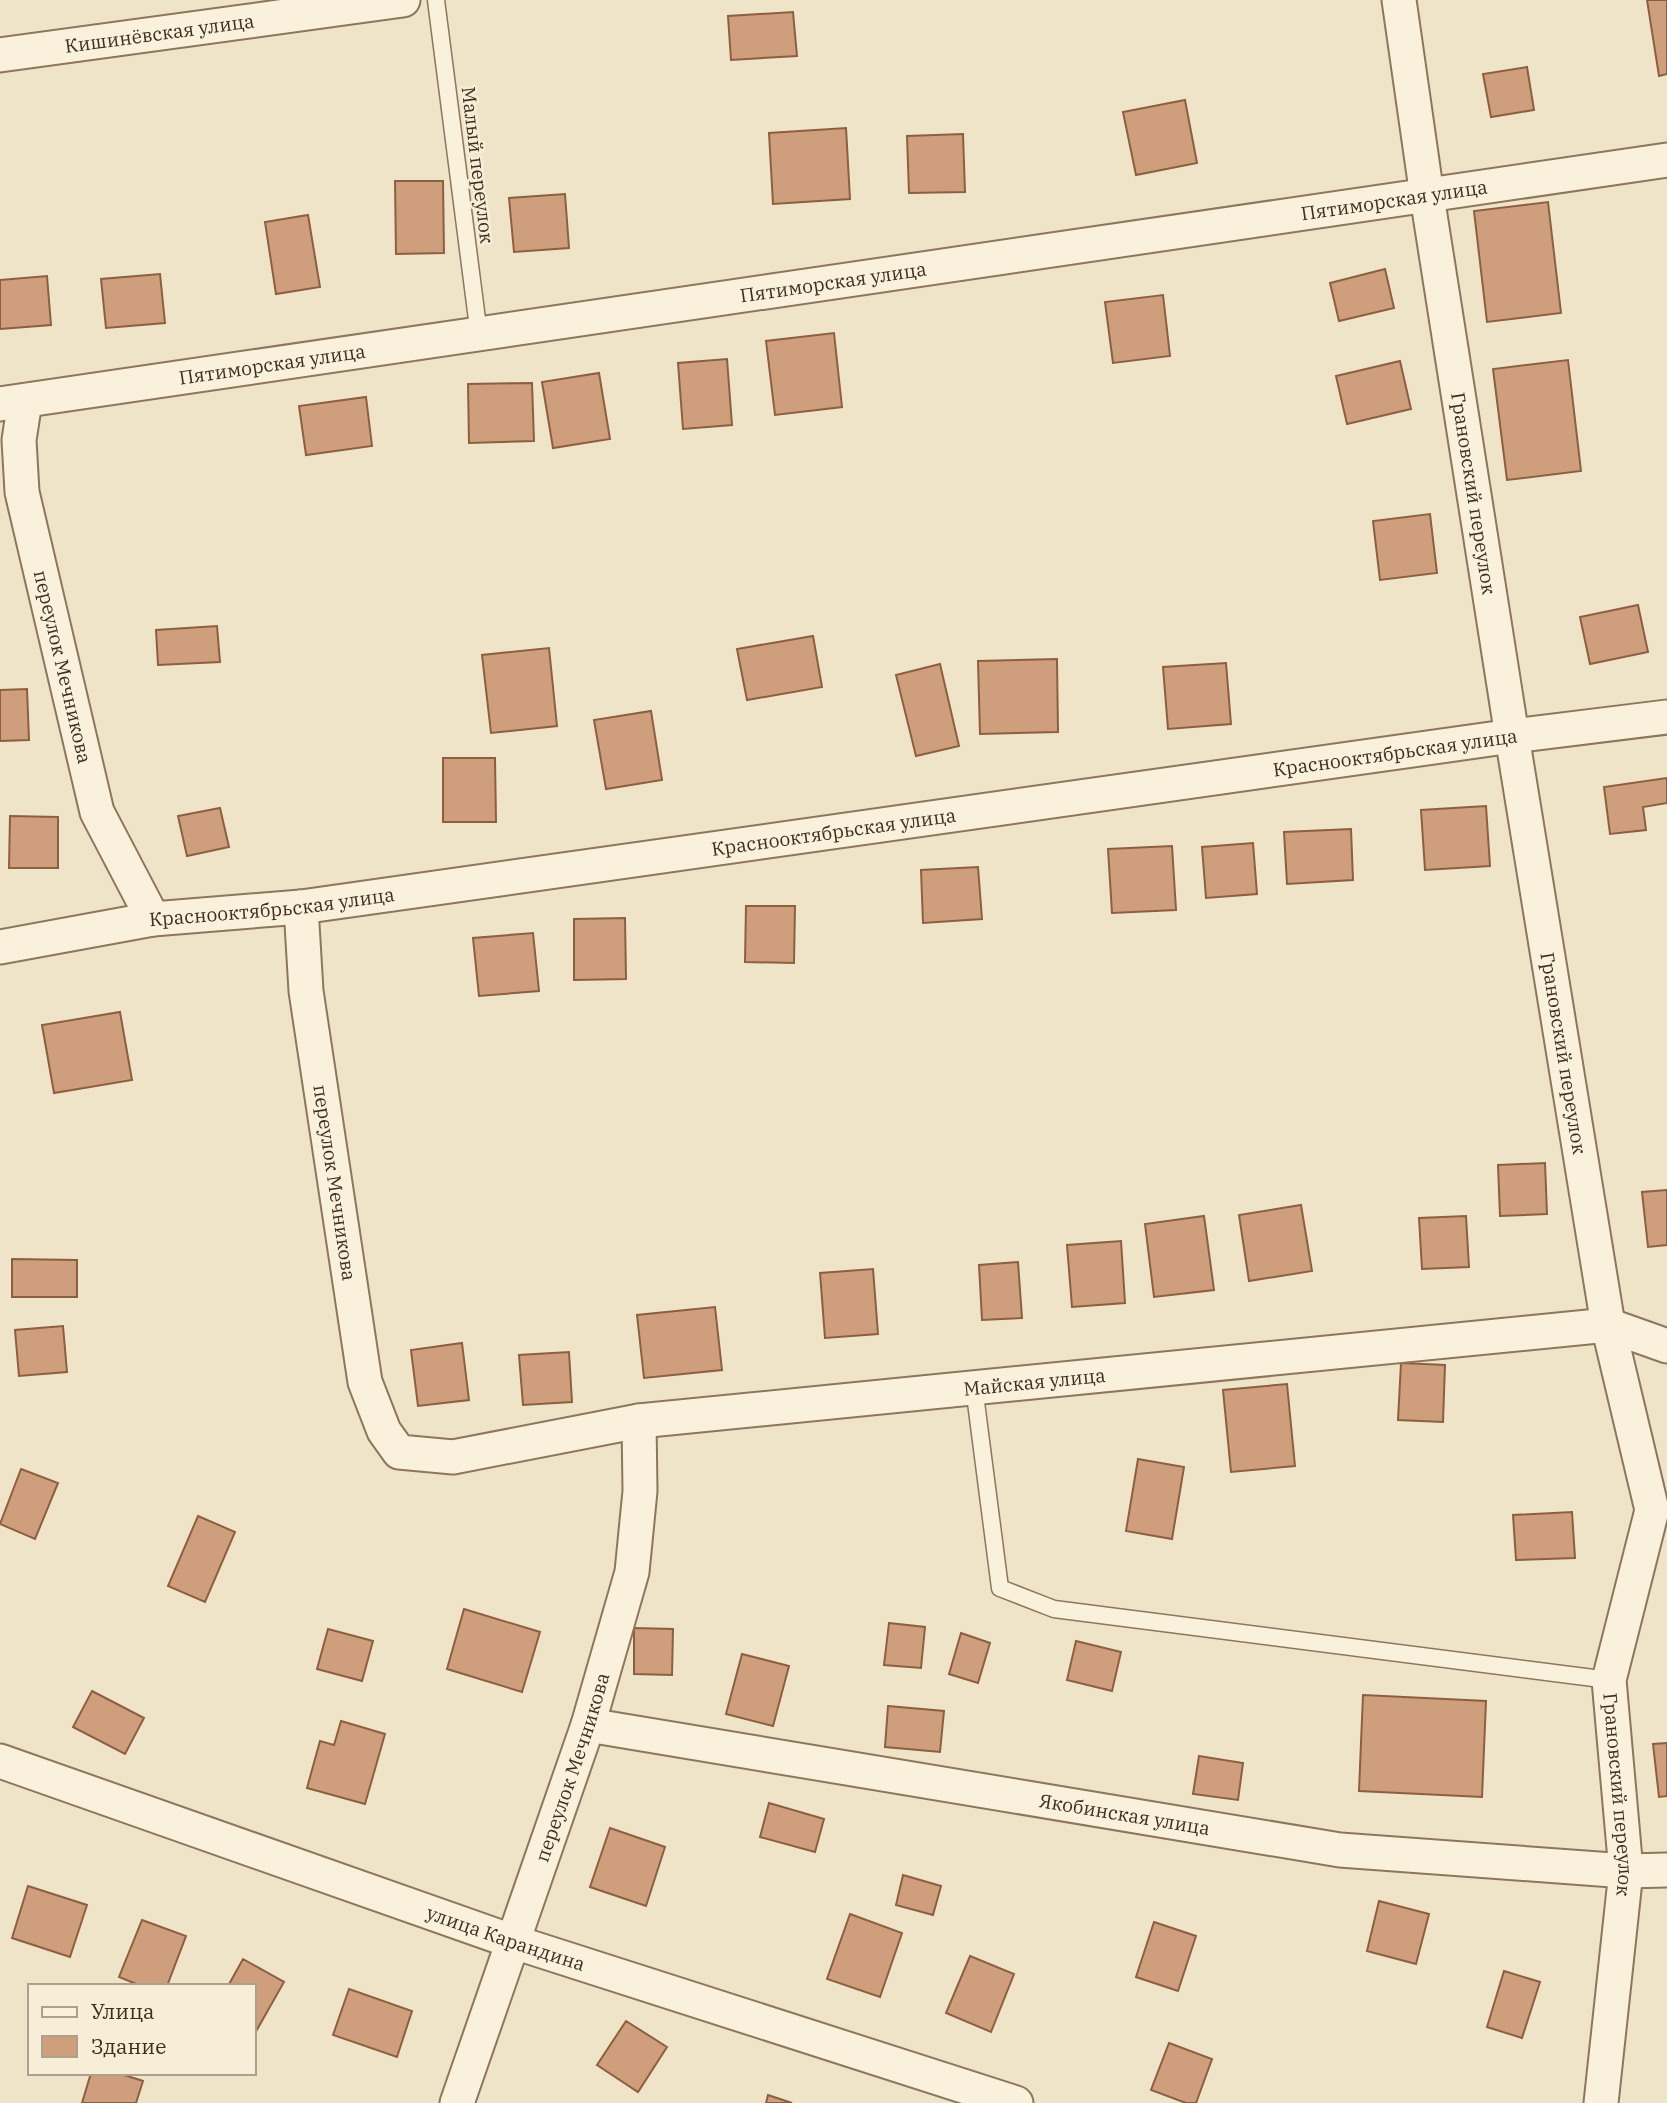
<svg xmlns="http://www.w3.org/2000/svg" width="1667" height="2103" viewBox="0 0 1667 2103" font-family="'IBM Plex Serif',serif">
<style>
.building{fill:#cf9f7d;stroke:#8d5f41;stroke-width:2}
.lines{fill:none;stroke-linecap:round;stroke-linejoin:round}
.lane-casing{stroke:#8d765c;stroke-width:19}
.street-casing{stroke:#8d765c;stroke-width:37}
.lane{stroke:#faf1dc;stroke-width:16}
.street{stroke:#faf1dc;stroke-width:33}
.labels{text-anchor:middle;stroke-width:5;stroke-linejoin:round;paint-order:stroke}
.street-label{font-size:19px;fill:#3d2e20;stroke:#f7eed8}
</style>
<rect width="100%" height="100%" fill="#f0e4c8"/>
<!-- building -->
<path class="building" d="M1647 0H1667V74L1659 76Z
M793 12 797 56 731 60 728 16Z
M1527 67 1534 110 1491 117 1483 74Z
M1185 100 1197 163 1136 175 1123 112Z
M846 128 850 199 773 204 769 133Z
M963 134 965 192 909 193 907 136Z
M395 181H443L444 253 396 254Z
M565 194 569 248 514 252 509 198Z
M1548 202 1561 313 1487 322 1474 211Z
M308 215 320 287 276 294 265 222Z
M1385 269 1394 308 1339 321 1330 283Z
M160 274 165 323 106 328 101 279Z
M47 276 51 325 0 329V280Z
M1163 295 1170 356 1113 363 1105 302Z
M834 333 842 407 775 415 766 341Z
M727 359 732 425 683 429 678 363Z
M1568 360 1581 471 1507 480 1493 369Z
M1400 361 1411 409 1347 424 1336 376Z
M599 373 610 439 553 448 542 382Z
M532 383 534 441 469 443 468 384Z
M366 397 372 446 306 455 299 406Z
M1430 514 1437 573 1380 580 1373 521Z
M1638 605 1648 652 1590 664 1580 617Z
M217 626 220 662 158 665 156 630Z
M813 636 822 687 747 700 737 649Z
M549 648 557 726 491 733 482 655Z
M1057 659 1058 732 980 734 978 661Z
M1226 663 1231 724 1168 729 1163 667Z
M940 664 959 746 916 756 896 675Z
M27 689 29 740 0 741V690Z
M651 711 662 780 606 789 594 720Z
M443 758H495L496 822H443Z
M1667 778V803L1643 807 1646 830 1610 834 1604 787Z
M1486 806 1490 866 1425 870 1421 810Z
M220 808 229 847 187 856 178 816Z
M10 816 58 817V868H9Z
M1351 829 1353 880 1287 884 1284 832Z
M1253 843 1257 894 1206 898 1202 847Z
M1172 846 1176 910 1112 913 1108 849Z
M978 867 982 919 923 923 921 870Z
M746 906H795L794 963 745 962Z
M625 918 626 979 574 980V919Z
M533 933 539 991 479 996 473 938Z
M120 1012 132 1080 54 1093 42 1025Z
M1545 1163 1547 1214 1500 1216 1498 1165Z
M1667 1190V1245L1648 1247 1642 1192Z
M1301 1205 1312 1271 1249 1281 1239 1215Z
M1204 1216 1214 1290 1154 1297 1145 1224Z
M1466 1216 1469 1267 1422 1269 1419 1218Z
M1121 1241 1125 1303 1072 1307 1067 1245Z
M12 1259 77 1260V1297H12Z
M1018 1262 1022 1318 982 1320 979 1265Z
M873 1269 878 1334 825 1338 820 1273Z
M715 1307 722 1370 644 1378 637 1315Z
M63 1326 67 1372 19 1376 15 1330Z
M462 1343 469 1400 418 1406 411 1350Z
M569 1352 572 1402 523 1405 519 1355Z
M1401 1363 1445 1365 1443 1422 1398 1420Z
M1287 1384 1295 1466 1231 1472 1223 1390Z
M1138 1459 1184 1467 1172 1539 1126 1531Z
M21 1469 58 1483 35 1539 0 1524Z
M1572 1512 1575 1558 1516 1560 1513 1515Z
M198 1516 235 1532 205 1602 168 1586Z
M464 1609 540 1632 522 1692 447 1669Z
M889 1623 925 1627 921 1668 884 1665Z
M634 1628 673 1629 672 1675 634 1674Z
M328 1629 373 1641 362 1681 317 1669Z
M961 1633 990 1643 978 1683 949 1674Z
M1076 1641 1121 1652 1112 1691 1067 1680Z
M742 1654 789 1666 773 1726 726 1714Z
M92 1691 144 1718 125 1754 73 1727Z
M1363 1695 1486 1701 1482 1797 1359 1791Z
M888 1706 944 1711 940 1752 885 1747Z
M341 1721 385 1734 365 1804 307 1788 320 1741 334 1745Z
M1667 1743V1796L1659 1797 1653 1744Z
M1199 1756 1243 1763 1238 1800 1193 1794Z
M769 1803 824 1819 815 1852 760 1837Z
M610 1828 665 1847 646 1906 590 1887Z
M903 1875 941 1886 933 1915 896 1905Z
M28 1886 87 1905 70 1957 12 1938Z
M1379 1901 1429 1914 1416 1964 1367 1951Z
M850 1914 902 1933 880 1997 827 1979Z
M142 1920 186 1936 167 1986H141L119 1977Z
M1154 1922 1196 1936 1178 1991 1136 1977Z
M970 1956 1014 1974 991 2032 946 2013Z
M243 1959 284 1982 254 2035V1986H228Z
M1504 1971 1540 1982 1522 2038 1487 2027Z
M349 1989 412 2011 397 2057 333 2035Z
M626 2021 667 2047 638 2092 597 2065Z
M1169 2043 1212 2059 1196 2103H1186L1151 2090Z
M91 2073H118L143 2081 136 2103H82Z
M768 2095 792 2103H766Z"/>
<g class="lines">
<!-- lane casing -->
<g class="lane-casing">
<path id="lane" d="M436 0 479 335
M974 1387 1000 1588 1054 1609 1609 1680"/>
</g>
<!-- street casing -->
<g class="street-casing">
<g id="street">
<path id="s1" d="M1399 0 1427 196 1512 736 1608 1325 1652 1510 1609 1680 1626 1871 1601 2103"/>
<path id="s2" d="M0 55 403 0"/>
<path id="s3" d="M25 401 19 440 22 492 97 812 153 919"/>
<path id="s4" d="M0 404 1667 160"/>
<path id="s5" d="M301 907 306 991 365 1382 384 1431 399 1452 453 1457 639 1421 1608 1325 1667 1346"/>
<path id="s6" d="M0 947 153 919 301 907 1512 736 1667 717"/>
<path id="s7" d="M588 1725 1340 1850 1626 1871 1667 1870"/>
<path id="s8" d="M0 1761 514 1942 1016 2103"/>
<path id="s9" d="M457 2103 588 1725 632 1572 640 1491 639 1421"/>
</g>
</g>
<!-- lane -->
<use href="#lane" class="lane"/>
<!-- street -->
<use href="#street" class="street"/>
</g>
<g class="labels">
<!-- street labels -->
<g class="street-label">
<text dy="7" stroke="none"><textPath href="#s2" startOffset="161">Кишинёвская улица</textPath></text>
<text transform="translate(478 165) rotate(83)" y="7">Малый переулок</text>
<text dy="7" stroke="none"><textPath href="#s4" startOffset="1409">Пятиморская улица</textPath></text>
<text dy="7" stroke="none"><textPath href="#s4" startOffset="842">Пятиморская улица</textPath></text>
<text dy="7" stroke="none"><textPath href="#s4" startOffset="275">Пятиморская улица</textPath></text>
<text dy="7" stroke="none"><textPath href="#s1" startOffset="499">Грановский переулок</textPath></text>
<text dy="7" stroke="none"><textPath href="#s3" startOffset="271">переулок Мечникова</textPath></text>
<text dy="7" stroke="none"><textPath href="#s6" startOffset="1409">Краснооктябрьская улица</textPath></text>
<text dy="7" stroke="none"><textPath href="#s6" startOffset="842">Краснооктябрьская улица</textPath></text>
<text dy="7" stroke="none"><textPath href="#s6" startOffset="275">Краснооктябрьская улица</textPath></text>
<text dy="7" stroke="none"><textPath href="#s1" startOffset="1066">Грановский переулок</textPath></text>
<text dy="7" stroke="none"><textPath href="#s5" startOffset="278">переулок Мечникова</textPath></text>
<text dy="7" stroke="none"><textPath href="#s5" startOffset="1199">Майская улица</textPath></text>
<text dy="7" stroke="none"><textPath href="#s9" startOffset="355">переулок Мечникова</textPath></text>
<text dy="7" stroke="none"><textPath href="#s1" startOffset="1822">Грановский переулок</textPath></text>
<text dy="7" stroke="none"><textPath href="#s7" startOffset="544">Якобинская улица</textPath></text>
<text dy="7" stroke="none"><textPath href="#s8" startOffset="536">улица Карандина</textPath></text>
</g>
</g>
<!-- legend -->
<rect x="28" y="1984" width="228" height="91" fill="#f7eed8" stroke="#ada18e" stroke-width="2"/>
<rect x="42" y="2007" width="35" height="10" fill="#faf1dc" stroke="#ada18e" stroke-width="2"/>
<text x="91" y="2019" font-size="21" fill="#3d2e20">Улица</text>
<rect x="42" y="2036" width="35" height="21" fill="#cf9f7d" stroke="#ada18e" stroke-width="2"/>
<text x="91" y="2054" font-size="21" fill="#3d2e20">Здание</text>
</svg>
